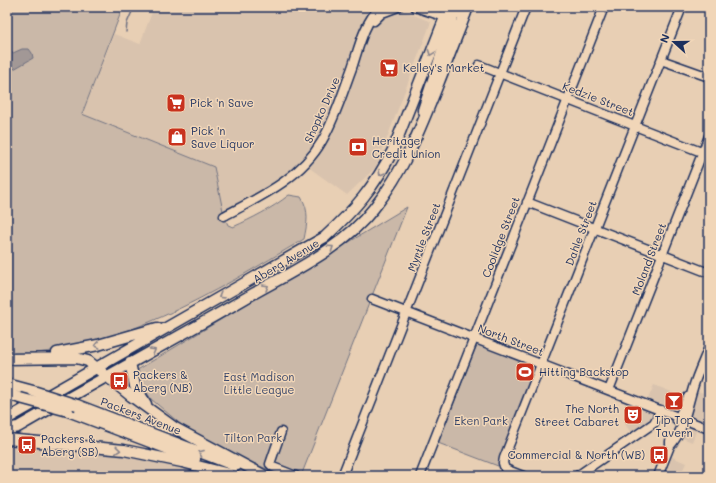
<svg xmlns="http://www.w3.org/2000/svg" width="716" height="483" viewBox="0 0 716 483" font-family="Mali,sans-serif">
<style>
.built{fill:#d9c3ae}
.green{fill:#cab8a8;stroke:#727483}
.water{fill:#a29896;stroke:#6c6e80}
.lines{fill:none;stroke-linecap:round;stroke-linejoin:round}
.stream{stroke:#6c6e80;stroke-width:1.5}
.minor-casing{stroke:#1b2f5e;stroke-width:11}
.major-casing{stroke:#1b2f5e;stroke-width:13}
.minor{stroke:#f1d6b8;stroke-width:8}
.major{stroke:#f1d6b8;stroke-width:10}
.major-bridge-casing{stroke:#1b2f5e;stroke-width:13;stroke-linecap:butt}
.major-bridge{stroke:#f1d6b8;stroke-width:10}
.oneway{stroke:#86828b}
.labels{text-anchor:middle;stroke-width:3;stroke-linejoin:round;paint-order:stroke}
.poi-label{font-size:11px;fill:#1b2f5e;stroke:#f1d6b8;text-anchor:start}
.street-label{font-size:11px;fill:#1b2f5e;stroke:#f1d6b8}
.park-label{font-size:11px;fill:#354469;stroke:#f1d6b8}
</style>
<rect width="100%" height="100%" fill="#e8cfb4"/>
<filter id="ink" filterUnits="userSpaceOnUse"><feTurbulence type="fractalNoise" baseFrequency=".025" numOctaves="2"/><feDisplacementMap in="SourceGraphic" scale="8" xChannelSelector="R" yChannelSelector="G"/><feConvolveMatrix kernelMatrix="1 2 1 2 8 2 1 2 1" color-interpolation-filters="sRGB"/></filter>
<g filter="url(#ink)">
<!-- built -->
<path class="built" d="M154 7H394L431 22 376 167 347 195 304 164 224 216 82 114 114 34 140 44Z
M654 385 684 397 678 410 648 399Z
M698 391 709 395V423L690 415Z
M632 404 654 413V417L631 433 625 424Z
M18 427 12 439 98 448 233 476H7V434Z
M689 427 697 429 692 442 680 437 684 428Z
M672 457 686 463 680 476H665Z"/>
<!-- green -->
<path class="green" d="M7 7H123L82 114 214 167 224 216 228 225 233 227C253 218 271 209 289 195L301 197C310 211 307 224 304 239 213 293 116 353 7 355Z
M407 207 301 476H284L245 460 184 427 151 399 134 372Z
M477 344 536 367 498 466 438 443Z"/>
<!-- water -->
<path class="water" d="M22 49H29L32 53 33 58 7 73V53H13Z"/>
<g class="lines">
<!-- stream -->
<path class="stream" d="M126 32 127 23 134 7"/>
<!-- minor casing -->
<g class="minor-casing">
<path id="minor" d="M415 7 445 17 466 14
M374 21 382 13 398 7
M661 60 709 77
M479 65 709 155
M527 202 709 273
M224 216C260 197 301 178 322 141 335 119 343 92 352 68 359 47 364 23 380 7
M372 299 709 429
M609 390 709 136
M677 421 688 397
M281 432 270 464 273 467 296 476
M670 446C684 431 687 407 693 388 697 374 704 360 709 347
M342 476 526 7
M420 476 604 7
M523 476 505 469 503 463 504 458 682 7
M577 476 654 423 661 410
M658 476 670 446V441"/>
</g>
<!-- major casing -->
<g class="major-casing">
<path id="major" d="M423 110 452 22 453 16 448 9
M57 353 98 345 157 328
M7 359 76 358 88 361 131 396 175 428 265 476
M130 363 135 386 146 404
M7 384 33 391
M7 394 20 398
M77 405 236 466
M68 411 195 459
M7 419 325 237C355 209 374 188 393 150L449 7
M7 429 18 427C95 382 174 340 251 295 295 270 343 248 374 208 408 166 426 114 446 64 453 45 461 26 468 7
M7 439 124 450 182 462 229 474"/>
</g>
<!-- minor -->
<use href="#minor" class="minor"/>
<!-- major -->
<use href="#major" class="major"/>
<!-- major-bridge casing -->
<g class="major-bridge-casing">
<path id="major-bridge" d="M33 391 77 405
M20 398 68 411"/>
</g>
<!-- major-bridge -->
<use href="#major-bridge" class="major-bridge"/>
</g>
<!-- one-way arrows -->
<defs><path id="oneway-chevron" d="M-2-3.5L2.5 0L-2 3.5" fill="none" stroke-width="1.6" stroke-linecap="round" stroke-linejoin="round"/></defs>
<g class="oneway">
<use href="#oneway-chevron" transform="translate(431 53) rotate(111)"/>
<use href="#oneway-chevron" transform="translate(381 173) rotate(121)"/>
<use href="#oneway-chevron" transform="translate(331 248) rotate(-35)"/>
<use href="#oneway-chevron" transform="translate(266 287) rotate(-30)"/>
<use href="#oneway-chevron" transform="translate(221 296) rotate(150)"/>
<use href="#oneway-chevron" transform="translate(97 345) rotate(167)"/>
<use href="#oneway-chevron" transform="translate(153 351) rotate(-29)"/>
<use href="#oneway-chevron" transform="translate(118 450) rotate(5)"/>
<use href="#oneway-chevron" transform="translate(201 453) rotate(-159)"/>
</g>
</g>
<!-- icons -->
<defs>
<g id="supermarket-square" transform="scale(1)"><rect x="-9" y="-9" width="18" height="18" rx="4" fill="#c8321e" stroke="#f1d6b8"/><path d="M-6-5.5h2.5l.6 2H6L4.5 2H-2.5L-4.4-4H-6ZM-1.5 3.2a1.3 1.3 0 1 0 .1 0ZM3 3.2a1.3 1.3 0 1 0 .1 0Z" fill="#fff"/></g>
<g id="shop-square" transform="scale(1)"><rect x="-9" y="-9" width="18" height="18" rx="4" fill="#c8321e" stroke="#f1d6b8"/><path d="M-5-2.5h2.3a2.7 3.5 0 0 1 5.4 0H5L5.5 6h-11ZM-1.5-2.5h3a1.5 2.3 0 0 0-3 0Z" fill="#fff"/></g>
<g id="bank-square" transform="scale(1)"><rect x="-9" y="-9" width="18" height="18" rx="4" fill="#c8321e" stroke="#f1d6b8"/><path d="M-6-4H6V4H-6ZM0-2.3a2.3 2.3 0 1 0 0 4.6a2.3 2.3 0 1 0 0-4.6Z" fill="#fff"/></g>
<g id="stadium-square" transform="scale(1)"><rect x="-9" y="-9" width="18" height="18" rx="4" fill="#c8321e" stroke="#f1d6b8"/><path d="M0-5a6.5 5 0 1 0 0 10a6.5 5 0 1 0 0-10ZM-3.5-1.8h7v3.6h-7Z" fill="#fff"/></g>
<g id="bus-square" transform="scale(1)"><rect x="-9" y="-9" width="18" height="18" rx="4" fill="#c8321e" stroke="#f1d6b8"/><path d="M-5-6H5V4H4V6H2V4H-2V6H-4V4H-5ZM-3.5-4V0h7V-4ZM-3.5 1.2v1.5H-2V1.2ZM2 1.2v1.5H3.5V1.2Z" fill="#fff"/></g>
<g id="bar-square" transform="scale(1)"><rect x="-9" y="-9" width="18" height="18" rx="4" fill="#c8321e" stroke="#f1d6b8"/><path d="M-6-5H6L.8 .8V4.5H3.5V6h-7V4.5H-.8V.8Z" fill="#fff"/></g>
<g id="theatre-square" transform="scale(1)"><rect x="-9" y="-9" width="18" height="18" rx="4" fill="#c8321e" stroke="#f1d6b8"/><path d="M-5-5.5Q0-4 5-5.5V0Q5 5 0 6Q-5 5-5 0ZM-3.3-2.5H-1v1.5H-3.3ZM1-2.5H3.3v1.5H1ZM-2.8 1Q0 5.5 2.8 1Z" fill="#fff"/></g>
</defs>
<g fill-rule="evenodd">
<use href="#supermarket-square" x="389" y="68"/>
<use href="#supermarket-square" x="176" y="103"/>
<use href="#shop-square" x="177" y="137"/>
<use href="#bank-square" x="358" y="147"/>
<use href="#stadium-square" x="525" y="372"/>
<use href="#bus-square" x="119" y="381"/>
<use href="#bar-square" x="674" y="401"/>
<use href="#theatre-square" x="633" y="415"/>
<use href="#bus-square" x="27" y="445"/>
<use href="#bus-square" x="659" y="455"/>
</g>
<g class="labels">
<!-- poi labels -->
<g class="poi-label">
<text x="403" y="72">Kelley's Market</text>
<text x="190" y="107">Pick 'n Save</text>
<text x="191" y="135">Pick 'n<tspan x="191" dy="13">Save Liquor</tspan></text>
<text x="372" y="145">Heritage<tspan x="372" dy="13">Credit Union</tspan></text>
<text x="539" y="376">Hitting Backstop</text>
<text x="133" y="379">Packers &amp;<tspan x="133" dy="13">Aberg (NB)</tspan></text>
<text x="619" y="413" text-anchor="end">The North<tspan x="619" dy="13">Street Cabaret</tspan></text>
<text x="674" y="424" text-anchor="middle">Tip Top<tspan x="674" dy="13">Tavern</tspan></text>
<text x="41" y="443">Packers &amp;<tspan x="41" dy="13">Aberg (SB)</tspan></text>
<text x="645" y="459" text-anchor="end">Commercial &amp; North (WB)</text>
</g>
<!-- street labels -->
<g class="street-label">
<text transform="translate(598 99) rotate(21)" y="4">Kedzie Street</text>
<text transform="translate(322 110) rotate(-66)" y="4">Shopko Drive</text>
<text transform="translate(581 233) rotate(-69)" y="4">Dahle Street</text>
<text transform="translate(424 237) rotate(-69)" y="4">Myrtle Street</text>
<text transform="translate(501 237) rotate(-69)" y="4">Coolidge Street</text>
<text transform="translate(649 259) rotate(-69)" y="4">Moland Street</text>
<text transform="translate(286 261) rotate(-31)" y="4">Aberg Avenue</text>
<text transform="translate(511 340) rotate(21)" y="4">North Street</text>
<text transform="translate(141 416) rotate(21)" y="4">Packers Avenue</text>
</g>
<!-- park labels -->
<g class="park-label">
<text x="259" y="381">East Madison<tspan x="259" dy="13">Little League</tspan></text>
<text x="481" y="425">Eken Park</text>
<text x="253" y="442">Tilton Park</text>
</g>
</g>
<!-- margin -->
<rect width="716" height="483" fill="none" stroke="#f1d6b8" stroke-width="24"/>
<rect x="12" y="12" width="692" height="459" fill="none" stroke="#1b2f5e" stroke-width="1.5" filter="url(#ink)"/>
<!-- north arrow -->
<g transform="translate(674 42) rotate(291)" stroke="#f1d6b8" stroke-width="3" paint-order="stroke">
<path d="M0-3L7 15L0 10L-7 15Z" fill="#1b2f5e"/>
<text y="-6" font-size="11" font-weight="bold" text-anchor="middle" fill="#1b2f5e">N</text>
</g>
</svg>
